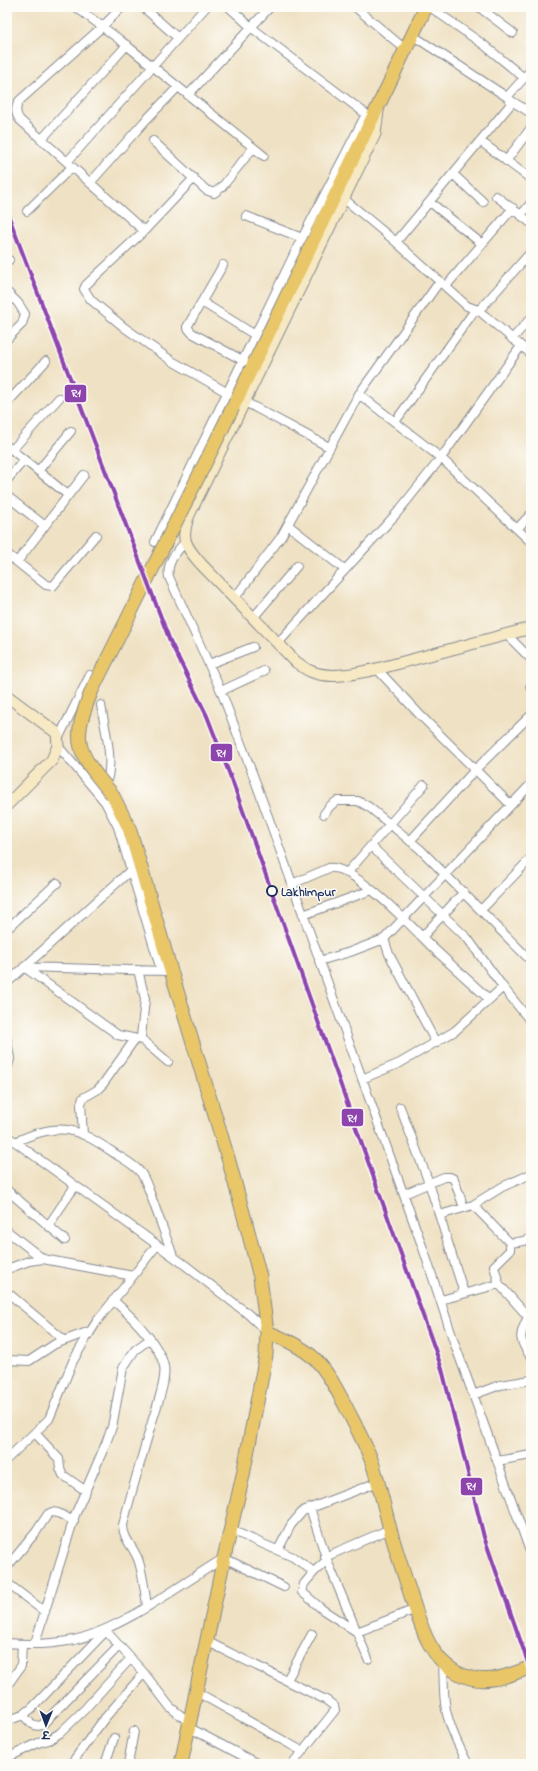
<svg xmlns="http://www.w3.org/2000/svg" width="538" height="1771" viewBox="0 0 538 1771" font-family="'Indie Flower','Playpen Sans Deva',sans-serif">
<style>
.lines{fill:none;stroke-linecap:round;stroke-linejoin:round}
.street-casing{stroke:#858890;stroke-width:10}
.secondary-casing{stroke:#858890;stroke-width:13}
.primary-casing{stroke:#858890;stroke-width:15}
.street{stroke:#fff;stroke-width:8}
.secondary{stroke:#f6e9c3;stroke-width:11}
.primary{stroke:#e9c769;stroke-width:13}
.primary-bridge-casing{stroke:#858890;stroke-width:15;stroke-linecap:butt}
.primary-bridge{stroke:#e9c769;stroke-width:13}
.rail-1-casing{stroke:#fdfcf7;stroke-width:7}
.rail-1{stroke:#8e44ad;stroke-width:4}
.stop-dot{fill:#fdfcf7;stroke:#1b2f5e;stroke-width:2}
.labels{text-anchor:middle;stroke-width:3;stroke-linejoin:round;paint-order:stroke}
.stop-label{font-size:13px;font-weight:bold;fill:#1b2f5e;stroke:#fdfcf7;text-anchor:start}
.line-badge{stroke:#fdfcf7;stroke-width:1.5}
.badge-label{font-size:11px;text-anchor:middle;font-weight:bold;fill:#fff}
</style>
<rect width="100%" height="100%" fill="#fdfcf7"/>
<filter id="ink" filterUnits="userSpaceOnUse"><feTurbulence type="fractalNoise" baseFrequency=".025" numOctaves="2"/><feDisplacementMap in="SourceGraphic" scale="8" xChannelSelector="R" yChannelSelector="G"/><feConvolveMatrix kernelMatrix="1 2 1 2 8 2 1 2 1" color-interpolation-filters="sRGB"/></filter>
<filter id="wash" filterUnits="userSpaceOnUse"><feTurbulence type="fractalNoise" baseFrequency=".012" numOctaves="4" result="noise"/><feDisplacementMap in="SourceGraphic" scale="16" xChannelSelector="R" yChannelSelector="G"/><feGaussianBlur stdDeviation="0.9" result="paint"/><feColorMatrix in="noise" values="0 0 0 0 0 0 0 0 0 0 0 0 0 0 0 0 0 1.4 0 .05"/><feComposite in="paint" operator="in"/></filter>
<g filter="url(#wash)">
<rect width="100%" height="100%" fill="#efe1c3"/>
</g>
<g filter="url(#ink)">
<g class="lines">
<!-- street casing -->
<g class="street-casing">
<path id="street" d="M76 7 120 40 264 156
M122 7 102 27 19 101C15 108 15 114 20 120L144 231
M143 7 178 38
M229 7 252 28 370 117
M355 7 405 49
M430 7 484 45 523 77
M479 7 513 33
M412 35 507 97 531 70
M188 95 270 7
M510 100 531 113
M41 140 127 45
M153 141 206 190 214 193 222 187 253 148
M480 141 531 179
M506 161 531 128
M67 162 206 7
M453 174 483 202
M194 178 144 231 86 285 84 289 91 300 125 328 172 361 228 393
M90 183 144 122 178 87
M496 196 531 223
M343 198 396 242 467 306 478 310 483 306 531 252
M430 202 482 244
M27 211 72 167
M521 215 531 203
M246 216 302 238
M396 242 510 105 511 101 507 97
M7 262 9 260
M223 265 187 327 192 333 244 361
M446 286 513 208
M7 292 18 303 25 314 22 324 7 339
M202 302 255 335
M478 310 531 354
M512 339 531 318
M359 394 441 458 531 542
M245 402 329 447
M7 403 46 361
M395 422 475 310
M7 446 68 495
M12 450 59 398
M38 471 71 431
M7 480 24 460
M7 496 45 526
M288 525 344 569
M517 529 531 514
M155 542 298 246 366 114
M185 542C176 553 166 562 169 577L221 691 256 783 425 1254 454 1342 531 1554
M7 554 46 585 53 586 96 535
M17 562 84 475
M234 599 281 537 359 394 440 281
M253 618 297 566
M506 634 531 659
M278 643 397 513 441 458 521 346
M209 664 253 647
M377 669 420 715 511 805
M530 687 531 688
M221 691 264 671
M101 705C105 732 116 763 104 789
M58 739 90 675
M58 746 105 802 118 827 161 970
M324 814 330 806 337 801H358L369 807 420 849 531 961
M410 841 475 770 531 715
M371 846 468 939 503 987 531 1022
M347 873 424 785
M292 884 329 868C353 864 412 927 430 945 449 963 469 981 489 999
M481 910 531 858
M303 915 372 890
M7 929 57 883
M422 937 464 892
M319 961 350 952 384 939
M24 967 166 971
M24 967 118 1035 142 1040
M138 970 145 999 141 1037 142 1040 168 1062
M7 983 131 870
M7 1040 10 1059 7 1069
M436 1043 389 954 384 939 531 784
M362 1079 400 1063 455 1031 503 987
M400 1107 429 1183 464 1293
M83 1134 81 1104 83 1098 97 1090 103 1084 135 1039
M7 1136 185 1265 248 1314 267 1332
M15 1142C59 1121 76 1127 114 1153 123 1159 134 1164 141 1173 147 1182 150 1194 154 1204 160 1221 167 1239 173 1256
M7 1190 65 1240
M404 1194 444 1177H450L454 1179 464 1208
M473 1205 510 1243V1250L494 1266 499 1284
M440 1215 473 1205 502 1187 531 1174
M48 1226 75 1186
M7 1231 43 1259
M510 1243 524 1241 531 1238
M7 1269 29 1261 43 1259 133 1276 157 1245
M7 1292 64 1340
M113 1300C130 1315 159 1343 164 1366 167 1380 156 1408 152 1422 142 1456 132 1490 123 1525 123 1540 135 1548 139 1562 143 1576 145 1591 147 1606
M441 1300 499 1284 531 1320
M528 1317C519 1336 518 1339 531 1357
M7 1360 29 1361 55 1344 90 1331
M473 1395 500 1385 531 1380
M35 1433 59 1459 60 1468 63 1475 86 1491
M7 1459 49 1419 73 1361 84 1342 97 1321 133 1276
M497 1461 531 1455
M310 1508 327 1560
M231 1530 293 1557 314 1572 327 1560 368 1659
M278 1550 291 1525 303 1511 378 1482
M325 1557 390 1529
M7 1567 36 1532 48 1514 52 1512 58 1513 74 1521
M314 1572 304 1584 302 1592 323 1610 357 1632 416 1609
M7 1583 45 1612
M106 1631 144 1673 170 1707 189 1722
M206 1641 326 1700 334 1706 335 1710 332 1714 292 1764
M7 1643C28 1645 53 1644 74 1640 124 1628 180 1585 224 1558L284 1587
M35 1643 75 1515 106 1443 112 1427 123 1368 135 1350 150 1339
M443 1663C444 1679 443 1694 446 1710 450 1728 459 1747 468 1764
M287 1680 312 1634
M7 1686 21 1666 22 1644
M195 1691 302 1751
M23 1715C29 1721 33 1728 42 1725L119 1646
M7 1721 23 1715 32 1708 108 1629
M188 1727 258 1764
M7 1758 38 1743 49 1740 60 1733 84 1710 131 1658
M71 1764 104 1719 144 1673
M105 1764 114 1738
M128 1764 134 1731"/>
</g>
<!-- secondary casing -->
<g class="secondary-casing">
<path id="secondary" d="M378 111 375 134 189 515C180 539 185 546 201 564L296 662C301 665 305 669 310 671 330 680 356 673 377 669L531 628
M7 696 57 733 58 746 52 760 7 805"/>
</g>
<!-- primary casing -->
<g class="primary-casing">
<path id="primary" d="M233 407 426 7
M112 794 129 828 134 844 171 971 228 1158 248 1231 260 1277 267 1332 266 1355 243 1475 224 1558 181 1764
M267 1332C284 1339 301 1346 315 1359 328 1372 337 1390 346 1407 355 1425 365 1443 372 1462 379 1484 384 1506 390 1529 396 1551 404 1574 411 1596 421 1625 428 1656 456 1672 481 1687 506 1677 531 1667"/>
</g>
<!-- street -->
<use href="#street" class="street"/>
<!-- secondary -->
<use href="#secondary" class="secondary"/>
<!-- primary -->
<use href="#primary" class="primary"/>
<!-- primary-bridge casing -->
<g class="primary-bridge-casing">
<path id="primary-bridge" d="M112 794C77 752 70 743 92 690L233 407"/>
</g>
<!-- primary-bridge -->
<use href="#primary-bridge" class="primary-bridge"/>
<!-- rail-1 casing -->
<g class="rail-1-casing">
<path id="rail-1" d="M7 212 170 641 207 716 233 783 442 1369 484 1537 531 1671"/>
</g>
<!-- rail-1 -->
<use href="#rail-1" class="rail-1"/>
</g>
</g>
<!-- markers -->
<circle class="stop-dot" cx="272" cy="891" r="5"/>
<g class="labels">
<!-- stop labels -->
<g class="stop-label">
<text x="281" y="896">Lakhimpur</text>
</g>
</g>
<g class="line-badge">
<rect x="64" y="384" width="23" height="19" rx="4" fill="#8e44ad"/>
<rect x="210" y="743" width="23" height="19" rx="4" fill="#8e44ad"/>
<rect x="341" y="1108" width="23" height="19" rx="4" fill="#8e44ad"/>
<rect x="460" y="1477" width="23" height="19" rx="4" fill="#8e44ad"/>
</g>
<g class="badge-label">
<text x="76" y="397">R1</text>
<text x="221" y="757">R1</text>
<text x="352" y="1122">R1</text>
<text x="471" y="1490">R1</text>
</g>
<!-- margin -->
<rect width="538" height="1771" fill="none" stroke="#fdfcf7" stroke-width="24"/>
<!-- north arrow -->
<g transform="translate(46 1725) rotate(181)" stroke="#fdfcf7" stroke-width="3" paint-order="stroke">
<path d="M0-3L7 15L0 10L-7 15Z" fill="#1b2f5e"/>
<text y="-6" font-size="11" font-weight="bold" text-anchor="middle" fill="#1b2f5e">उ</text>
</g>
</svg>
